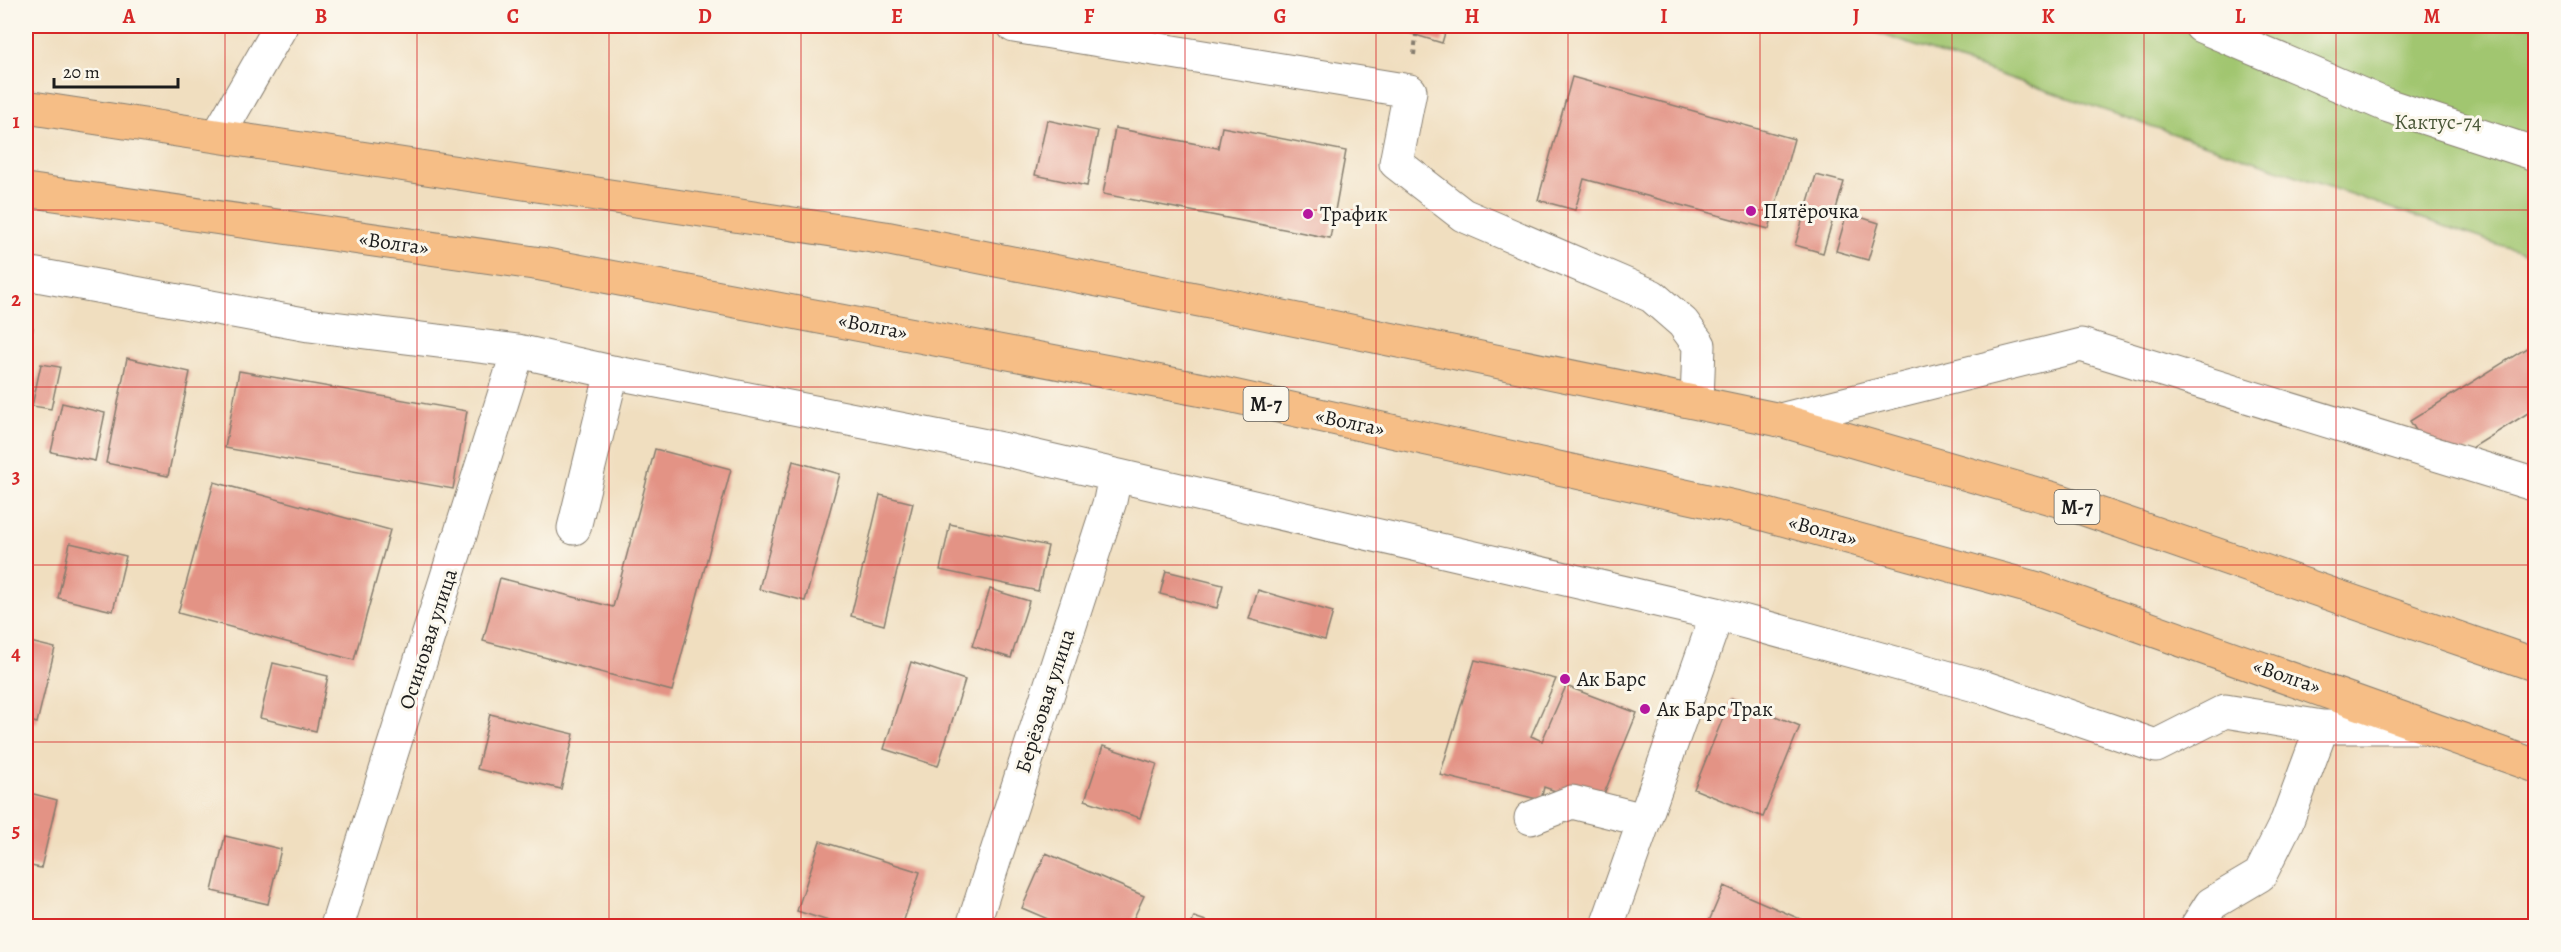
<svg xmlns="http://www.w3.org/2000/svg" width="2561" height="952" viewBox="0 0 2561 952" font-family="Alegreya,serif">
<style>
.green{fill:#a1c670;stroke:#5e7146;stroke-width:1.5}
.building{fill:#e39385}
.lines{fill:none;stroke-linecap:round;stroke-linejoin:round}
.minor-casing{stroke:#867d6e;stroke-width:35}
.highway-casing{stroke:#867d6e;stroke-width:35}
.path{stroke:#867d6e;stroke-width:4;stroke-dasharray:4.5 4.5;stroke-linecap:butt}
.minor{stroke:#fff;stroke-width:33}
.highway{stroke:#f6be86;stroke-width:33}
.grid{fill:none;stroke:#d62828;stroke-width:1.5;stroke-opacity:0.55}
.poi-dot{fill:#b5179e;stroke:#fbf7ec;stroke-width:2}
.labels{text-anchor:middle;stroke-width:6;stroke-linejoin:round;paint-order:stroke}
.shield{fill:#fbf7ec;stroke:#5f5e5a;stroke-width:1.5}
.shield-label{font-size:20px;font-weight:bold;fill:#1c1c1c}
.park-label{font-size:21px;fill:#4b5839;stroke:#fbf7ec}
.poi-label{font-size:21px;fill:#1c1c1c;stroke:#fbf7ec;text-anchor:start}
.street-label{font-size:21px;fill:#1c1c1c;stroke:#fbf7ec}
.neatline{fill:none;stroke:#d62828;stroke-width:2}
.grid-label{font-size:20px;text-anchor:middle;font-weight:bold;fill:#d62828}
</style>
<rect width="100%" height="100%" fill="#fbf7ec"/>
<filter id="ink" filterUnits="userSpaceOnUse"><feTurbulence type="fractalNoise" baseFrequency=".0167" numOctaves="2"/><feDisplacementMap in="SourceGraphic" scale="12" xChannelSelector="R" yChannelSelector="G"/><feConvolveMatrix kernelMatrix="1 2 1 2 8 2 1 2 1" color-interpolation-filters="sRGB"/></filter>
<filter id="wash" filterUnits="userSpaceOnUse"><feTurbulence type="fractalNoise" baseFrequency=".008" numOctaves="4" result="noise"/><feDisplacementMap in="SourceGraphic" scale="24" xChannelSelector="R" yChannelSelector="G"/><feGaussianBlur stdDeviation="1.35" result="paint"/><feColorMatrix in="noise" values="0 0 0 0 0 0 0 0 0 0 0 0 0 0 0 0 0 1.4 0 .05"/><feComposite in="paint" operator="in"/></filter>
<g filter="url(#wash)">
<rect width="100%" height="100%" fill="#f0debf"/>
<!-- green -->
<path class="green" d="M1857 26H2535V257Z"/>
<g id="blocks">
<!-- building -->
<path class="building" d="M1411 26H1447L1442 43 1409 33Z
M1572 77 1794 139 1769 229 1584 179 1575 210 1538 200Z
M1047 120 1098 131 1087 186 1035 175Z
M1222 127 1346 151 1330 238 1103 194 1115 128 1218 148Z
M1816 175 1844 182 1823 253 1795 245Z
M1847 213 1879 223 1868 260 1836 251Z
M26 327 33 328 27 365H26Z
M2536 342V408L2440 468 2410 421Z
M127 358 190 372 168 476 106 463Z
M41 364 60 367 51 409 32 406Z
M239 371 467 411 453 489 225 448Z
M62 403 105 413 95 461 51 452Z
M655 449 731 469 672 691 483 641 500 578 613 607Z
M793 461 840 474 805 601 759 589Z
M214 482 390 530 354 660 178 613Z
M880 495 913 503 884 625 851 616Z
M950 524 1048 546 1038 591 940 570Z
M70 543 126 556 113 611 58 598Z
M1166 571 1223 585 1217 608 1160 594Z
M990 589 1029 601 1011 658 972 646Z
M1258 590 1333 612 1325 640 1249 619Z
M26 641 55 648 37 723 26 720Z
M1475 660 1556 679 1531 736 1542 741 1566 686 1637 713 1599 806 1544 787 1541 800 1440 775Z
M911 662 965 680 938 766 884 749Z
M273 663 328 676 316 731 260 718Z
M1731 698 1800 726 1763 817 1694 789Z
M490 714 574 734 561 789 477 769Z
M1103 746 1157 764 1140 818 1085 800Z
M26 792 57 800 41 868 26 865Z
M225 836 281 849 268 904 212 891Z
M820 841 920 872 902 926H844L797 911Z
M1046 853 1144 896 1130 926H1064L1022 908Z
M1724 886 1816 926H1707Z
M1194 917 1221 926H1191Z"/>
</g>
</g>
<g filter="url(#ink)">
<use href="#blocks" fill-opacity="0" stroke="#867d6e" stroke-width="1.5"/>
<g class="lines">
<!-- minor casing -->
<g class="minor-casing">
<path id="minor" d="M1014 26 1410 91 1396 163 1463 215 1652 296 1683 323 1699 345 1697 402
M2201 26 2386 105 2536 154
M219 134 281 26
M26 273 309 325 518 351 612 372 1011 451 1717 614 1986 688 2156 746 2225 711 2322 727H2422
M1780 420 2081 345 2536 485
M574 528 612 372
M1531 818 1572 802 1644 820
M337 926 518 351
M973 926 1110 501 1115 476
M1607 926 1717 614
M2197 926 2211 904 2260 875 2287 821 2322 727"/>
</g>
<!-- highway casing -->
<g class="highway-casing">
<path id="highway" d="M26 107 885 238 1230 306 1780 420 2061 501 2536 665
M26 190 541 264 1224 394 1753 511 2038 589 2536 766"/>
</g>
<!-- path -->
<path class="path" d="M1414 55 1417 26"/>
<!-- minor -->
<use href="#minor" class="minor"/>
<!-- highway -->
<use href="#highway" class="highway"/>
</g>
</g>
<!-- grid -->
<path class="grid" d="M225 26V926M417 26V926M609 26V926M801 26V926M993 26V926M1185 26V926M1376 26V926M1568 26V926M1760 26V926M1952 26V926M2144 26V926M2336 26V926M26 210H2536M26 387H2536M26 565H2536M26 742H2536"/>
<!-- markers -->
<g class="poi-dot">
<circle cx="1751" cy="211" r="6"/>
<circle cx="1308" cy="214" r="6"/>
<circle cx="1565" cy="679" r="6"/>
<circle cx="1645" cy="709" r="6"/>
</g>
<g class="labels">
<!-- shield labels -->
<g class="shield">
<rect x="1243.5" y="387" width="45" height="34" rx="4.5"/>
<rect x="2054.5" y="490" width="45" height="34" rx="4.5"/>
</g>
<g class="shield-label">
<text x="1266" y="411">М-7</text>
<text x="2077" y="514">М-7</text>
</g>
<!-- park labels -->
<g class="park-label">
<text x="2438" y="129">Кактус-74</text>
</g>
<!-- poi labels -->
<g class="poi-label">
<text x="1763" y="218">Пятёрочка</text>
<text x="1320" y="221">Трафик</text>
<text x="1577" y="686">Ак Барс</text>
<text x="1657" y="716">Ак Барс Трак</text>
</g>
<!-- street labels -->
<g class="street-label">
<text transform="translate(394 243) rotate(8)" y="7">«Волга»</text>
<text transform="translate(873 326) rotate(11)" y="7">«Волга»</text>
<text transform="translate(1350 422) rotate(12)" y="7">«Волга»</text>
<text transform="translate(1823 530) rotate(15)" y="7">«Волга»</text>
<text transform="translate(428 639) rotate(-72)" y="7">Осиновая улица</text>
<text transform="translate(2287 676) rotate(19)" y="7">«Волга»</text>
<text transform="translate(1045 701) rotate(-72)" y="7">Берёзовая улица</text>
</g>
</g>
<!-- margin -->
<rect width="2561" height="952" fill="none" stroke="#fbf7ec" stroke-width="66"/>
<!-- scale -->
<path d="M54 78v9h124v-9" fill="none" stroke="#1c1c1c" stroke-width="3"/>
<text x="63" y="78" font-size="18" fill="#1c1c1c" stroke="#fbf7ec" stroke-width="4.5" paint-order="stroke">20 m</text>
<rect x="33" y="33" width="2495" height="886" class="neatline"/>
<g class="grid-label">
<text x="129" y="23">A</text>
<text x="321" y="23">B</text>
<text x="513" y="23">C</text>
<text x="705" y="23">D</text>
<text x="897" y="23">E</text>
<text x="1089" y="23">F</text>
<text x="1280" y="23">G</text>
<text x="1472" y="23">H</text>
<text x="1664" y="23">I</text>
<text x="1856" y="23">J</text>
<text x="2048" y="23">K</text>
<text x="2240" y="23">L</text>
<text x="2432" y="23">M</text>
<text x="16" y="128">1</text>
<text x="16" y="306">2</text>
<text x="16" y="483">3</text>
<text x="16" y="660">4</text>
<text x="16" y="837">5</text>
</g>
</svg>
